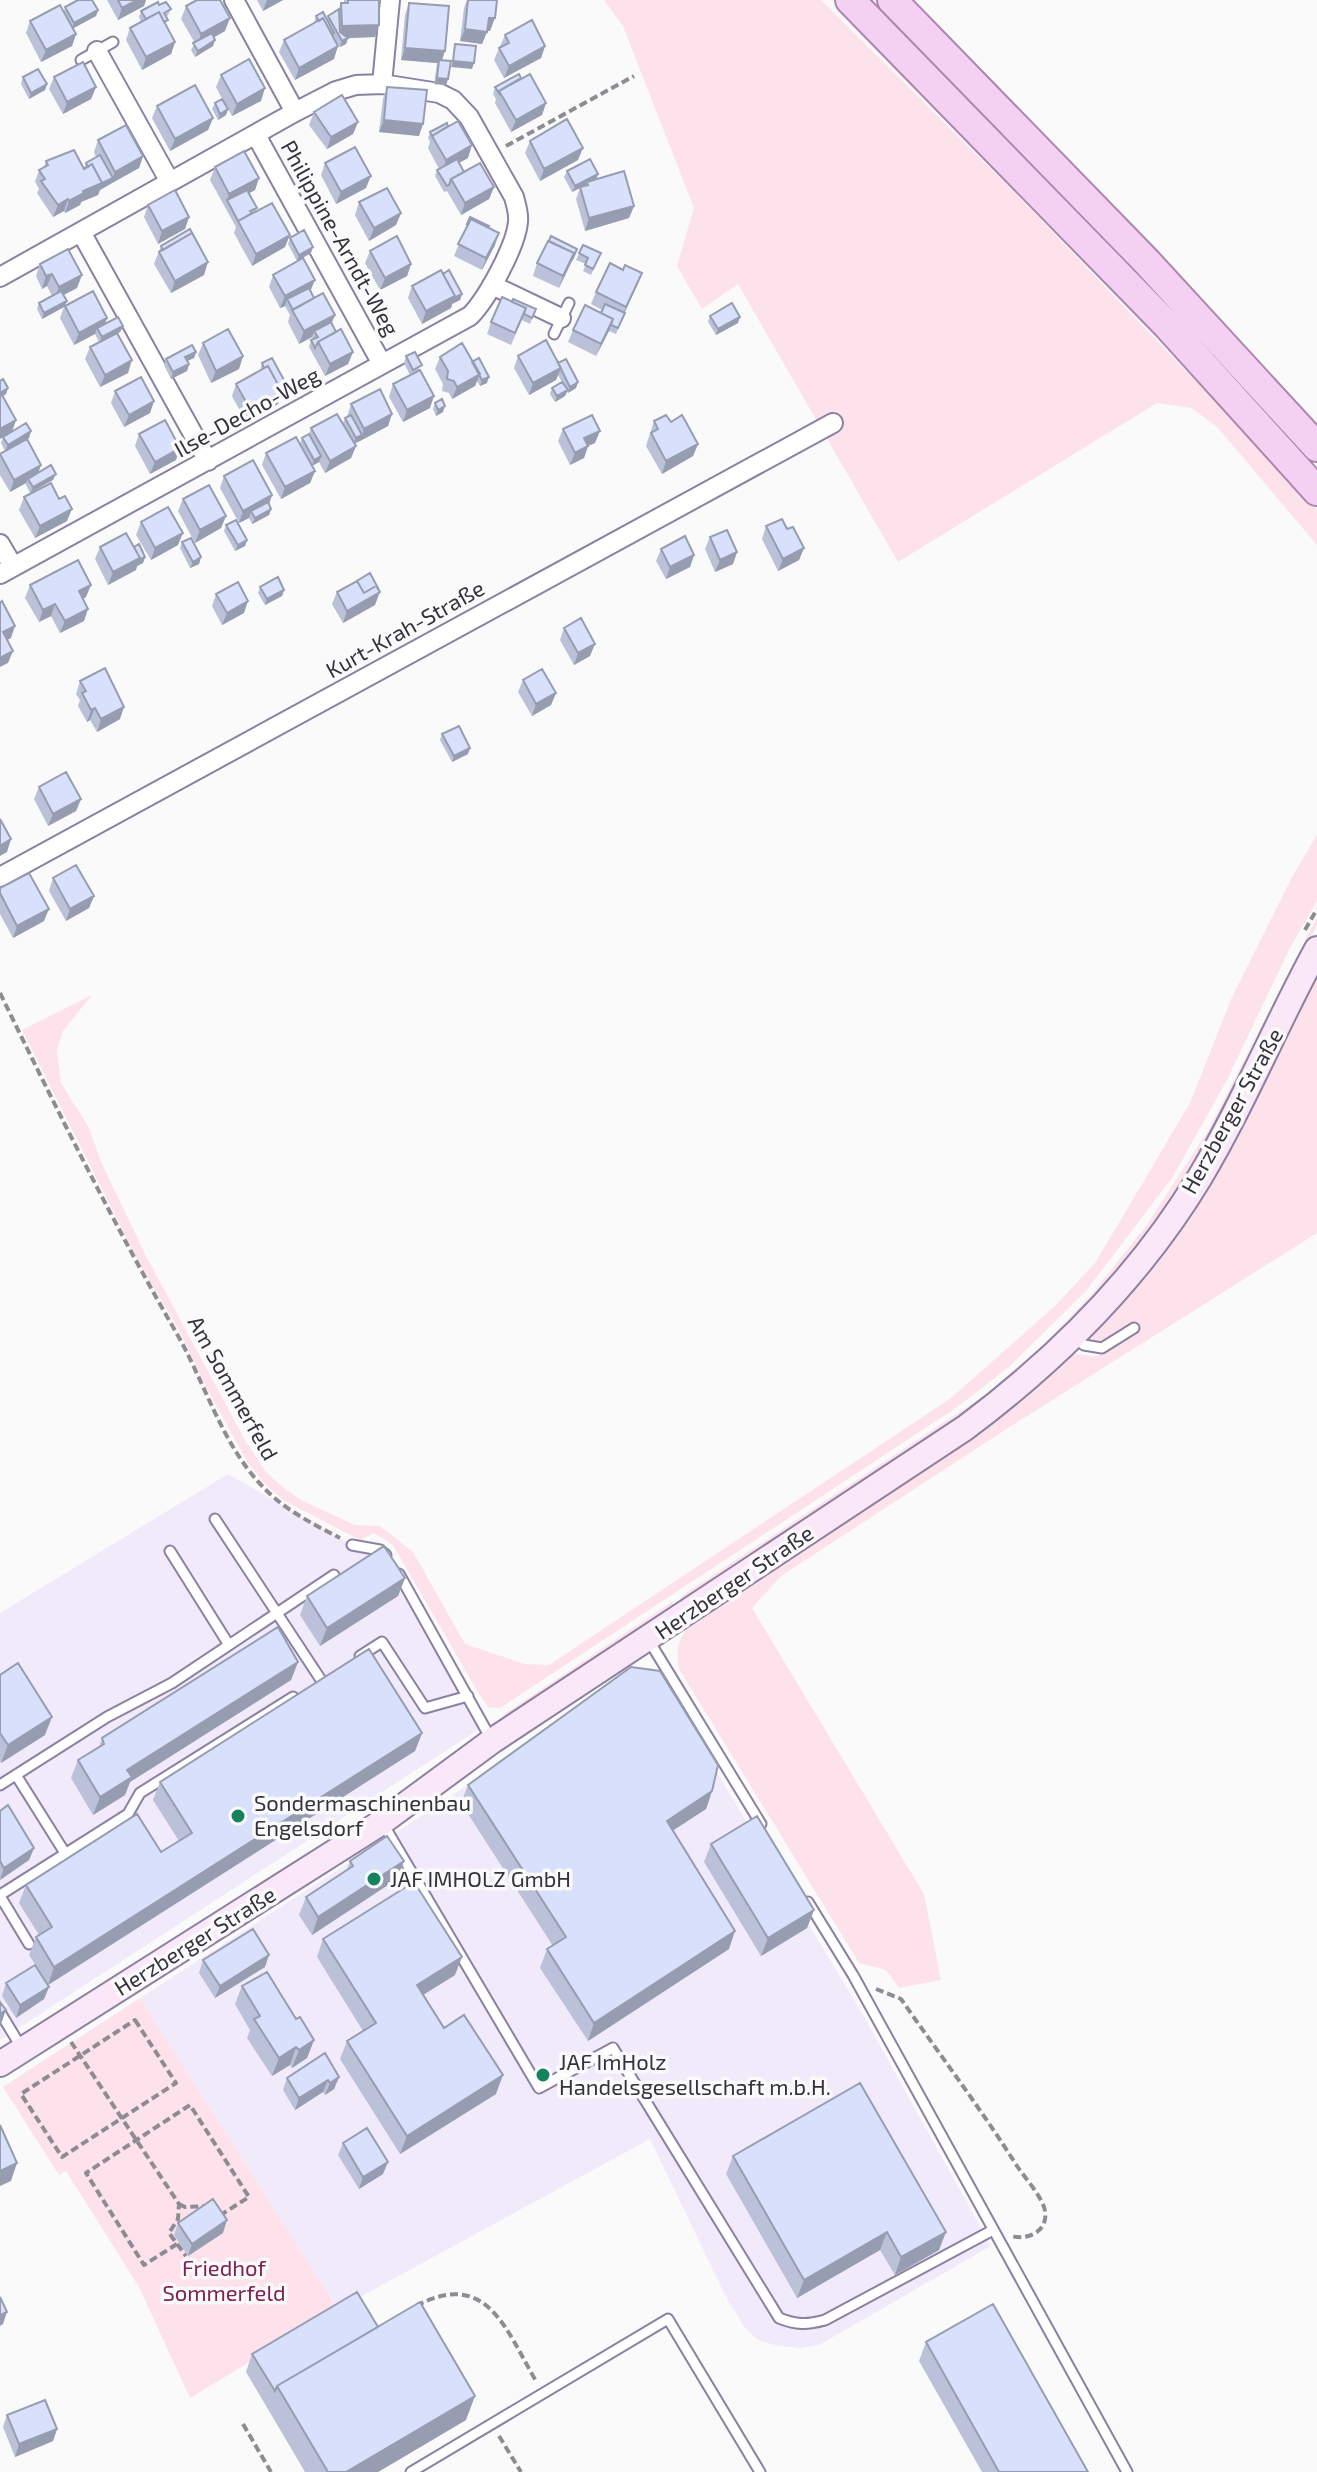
<svg xmlns="http://www.w3.org/2000/svg" width="1317" height="2472" viewBox="0 0 1317 2472" font-family="'Exo 2',sans-serif">
<style>
.built{fill:#f0eafb}
.green{fill:#fde2ec}
.lines{fill:none;stroke-linecap:round;stroke-linejoin:round}
.lane-casing{stroke:#8b81a1;stroke-width:13}
.street-casing{stroke:#8b81a1;stroke-width:22}
.secondary-casing{stroke:#8b81a1;stroke-width:28}
.primary-casing{stroke:#ad86ae;stroke-width:32}
.path{stroke:#8e8c93;stroke-width:4;stroke-dasharray:8 4;stroke-linecap:butt}
.lane{stroke:#fff;stroke-width:9}
.street{stroke:#fff;stroke-width:18}
.secondary{stroke:#fae8f9;stroke-width:24}
.primary{stroke:#f4d1f3;stroke-width:28}
.wall{fill:#bac1d9}
.shaded-wall{fill:#979db0}
.building{fill:#d8e0fc;stroke:#979db0;stroke-width:2}
.poi-dot{fill:#17825e;stroke:#fafafa;stroke-width:3}
.labels{text-anchor:middle;stroke-width:7;stroke-linejoin:round;paint-order:stroke}
.street-label{font-size:22px;fill:#35313e;stroke:#fafafa}
.poi-label{font-size:22px;fill:#35313e;stroke:#fafafa;text-anchor:start}
.park-label{font-size:22px;fill:#7f2050;stroke:#fafafa}
</style>
<rect width="100%" height="100%" fill="#fafafa"/>
<!-- built -->
<path class="built" d="M228 1474 352 1545 380 1550 484 1726 0 2040V1613Z
M613 1683 670 1695 861 2011 991 2246 819 2345 800 2348 775 2345 758 2340 745 2328 727 2299 650 2139 338 2309 140 1998 443 1802Z"/>
<!-- green -->
<path class="green" d="M604 0H821L1018 196 1182 367 1247 431 1317 510V545L1218 428 1192 408 1157 403 898 562 738 284 702 309 677 266 694 208 623 26Z
M1317 835V901L1291 946 1226 1082 1172 1178 1086 1291 1009 1367 956 1408 500 1708 488 1707 479 1694 393 1545 374 1533 360 1540 283 1500 266 1485 248 1463 207 1389 180 1332 137 1259 22 1030 92 995 63 1031 57 1050 61 1083 88 1126 102 1164 145 1254 246 1442 267 1473 284 1488 301 1500 355 1525 380 1526 413 1552 465 1644 525 1664 549 1665 951 1398 1056 1305 1095 1263 1190 1103 1232 997 1291 879Z
M1317 917V926C1278 992 1251 1064 1213 1131 1195 1164 1173 1197 1151 1228 1033 1394 849 1493 681 1603L680 1599 683 1595 985 1395 1046 1342 1091 1295 1146 1226 1209 1129Z
M1317 975V1233L1008 1428 781 1576 752 1608 924 1894 941 1980 899 1988 886 1970 859 1963 679 1669C675 1648 679 1637 693 1621L1029 1391 1070 1355C1080 1352 1087 1357 1097 1356 1111 1353 1126 1338 1138 1330L1107 1342H1092L1093 1328 1231 1147Z
M673 1601V1608L510 1716 503 1715Z
M140 1998 338 2309 190 2398 139 2287 66 2171 59 2175 3 2087Z"/>
<g class="lines">
<!-- lane casing -->
<g class="lane-casing">
<path id="lane" d="M81 60 113 42
M554 334 569 303
M1073 1337 1084 1345 1102 1348 1134 1328
M215 1519 321 1680
M352 1545 380 1550 386 1555
M170 1551 229 1645
M399 1574 491 1739
M648 1639 761 1824
M360 1656 382 1642 425 1708 468 1696
M16 1775 65 1853
M0 1785 107 1717 172 1683 334 1575
M382 1822 539 2088 613 2048 779 2318C796 2325 807 2325 825 2320L993 2230
M0 1895 128 1814 140 1793 293 1697
M0 1896 29 1944
M808 1902 853 1975 1127 2472
M0 2012 21 2047
M411 2472 668 2319 760 2472"/>
</g>
<!-- street casing -->
<g class="street-casing">
<path id="street" d="M234 0 295 112
M97 51 170 182
M382 84 390 0
M256 135 382 364
M81 232 208 461
M0 277 295 112 336 91 356 85 382 84 439 93 453 100 469 117 514 197C516 205 519 213 518 222 516 246 487 299 470 316L0 574
M492 285 561 318
M0 544 13 566
M0 877 833 423"/>
</g>
<!-- secondary casing -->
<g class="secondary-casing">
<path id="secondary" d="M0 2064 382 1822 492 1741 965 1428C1056 1360 1141 1275 1200 1177 1244 1103 1276 1024 1317 949"/>
</g>
<!-- primary casing -->
<g class="primary-casing">
<path id="primary" d="M850 0 1167 325 1317 491
M892 0 1147 262 1317 447"/>
</g>
<!-- path -->
<path class="path" d="M506 146 634 76
M1305 930 1317 909
M0 993C56 1108 113 1223 177 1334 206 1385 222 1445 264 1488 285 1510 313 1524 340 1538
M876 1989 901 1999C940 2055 981 2109 1017 2166 1025 2178 1039 2193 1044 2207 1051 2229 1030 2241 1012 2236
M135 2020 176 2083 62 2157 21 2094Z
M71 2042 179 2204 178 2219 169 2233 186 2256
M179 2204 185 2207 208 2206
M177 2244 144 2265 86 2173 190 2105 249 2197 219 2216
M416 2306C487 2268 506 2330 536 2381
M243 2424 271 2472
M499 2436 521 2472"/>
<!-- lane -->
<use href="#lane" class="lane"/>
<!-- street -->
<use href="#street" class="street"/>
<!-- secondary -->
<use href="#secondary" class="secondary"/>
<!-- primary -->
<use href="#primary" class="primary"/>
</g>
<!-- wall -->
<path class="wall" d="M107 0H146L144 6 118 20Z
M257 0H283L263 11Z
M344 0H379L375 37 348 38 346 44 340 47 333 36 334 59 295 80 279 52 284 40 314 23 316 16 327 19 328 16 339 9 341 3H344Z
M467 0H497L490 31 487 30 482 44 460 41 464 8Z
M409 3 442 60 448 79 446 85 434 84 437 63 401 60 405 15Z
M159 5 171 9 168 15 166 17V25L175 42 171 54 142 70 126 40 130 28 141 22 139 17 141 11Z
M186 6 225 31 214 37 213 46 195 57 191 50 195 43 181 19Z
M65 7 98 10 96 16 73 28 76 34 72 46 41 62 26 33 30 21 64 11Z
M505 35 545 46 541 58 504 78 494 60Z
M221 75 261 101 232 116 228 109 226 115 218 120 212 109 215 103 227 108 216 87Z
M23 77 47 84 45 90 29 99 21 84Z
M54 77 96 87 91 99 63 114 49 89Z
M521 78 546 103 542 115 511 132 495 103 496 99 493 94 495 87Z
M387 87 419 136 379 132 383 99Z
M157 106 213 118 208 130 170 151 152 118Z
M314 112 358 122 353 134 327 149 309 125Z
M430 132 468 158 459 163 464 172 494 187 489 199 461 215 447 191 444 192 435 176 437 170 439 169 428 148 430 142 428 138Z
M98 140 143 156 139 168 100 190 98 195 81 202 80 205 65 213 64 211 53 217 37 193 39 189 35 182 39 170 44 167 46 161 84 168 86 163 96 157 94 152Z
M530 141 578 160 540 181 525 153Z
M325 163 366 188 336 204 321 175Z
M215 167 259 178 255 190 249 193 257 208 255 212 285 247 252 266 234 233 236 227 210 180Z
M567 171 598 174 596 179 634 206 629 218 585 231 576 199 580 188 572 192 564 177Z
M359 202 401 213 396 225 369 241 355 215Z
M148 205 189 217 185 229 158 244 144 217Z
M467 224 488 228 495 245 482 270 454 256Z
M290 238 311 253 297 261 288 244Z
M583 245 601 253 591 275 583 271 586 264 576 260Z
M161 246 204 275 171 293 154 264Z
M577 249 559 288 533 276 537 263Z
M370 251 411 264 407 276 380 290 365 263Z
M40 264 77 288 63 295 67 301 65 306 107 318 105 323 123 326 120 332 117 333 128 373 100 387 85 359 90 347 99 342 95 334 74 345 60 318 64 307 42 319 37 309 39 303 52 296 47 286 42 289 36 276Z
M623 270 642 273 616 334 609 331 596 356 568 342 573 330 601 313 602 310 591 304 596 292Z
M443 274 462 294 460 300 452 304 451 308 422 324 408 298 412 286Z
M273 275 310 291 336 332 353 352 348 364 325 376 309 347 311 340 314 339 312 337 299 344 288 322 290 315 285 306 280 308 269 287Z
M512 302 536 309 530 324 522 320 511 345 487 334 491 322Z
M710 316 738 323 716 335 708 322Z
M203 343 243 356 239 369 211 383 198 355Z
M196 352 194 358 187 361 189 364 187 371 171 379 164 365 166 359Z
M406 356 420 370 430 408 403 422 389 397 393 384 410 375 404 363Z
M518 356 558 363 578 382 576 388 568 393 567 391 565 396 555 402 550 394 552 388 562 382 558 375 556 380 529 395 514 368Z
M440 357 472 362 487 383 480 386 477 381 475 386 452 399 449 393 442 391 443 384 435 369Z
M262 363 287 397 279 401 278 404 246 422 232 396 236 384 260 371Z
M0 381 8 388 6 394 3 396 12 432 31 431 29 438 5 451 1 443 3 437 5 436Z
M115 391 154 401 150 413 124 427 111 403Z
M435 403 443 412 436 416 433 409Z
M351 404 392 414 388 426 354 444 356 446 351 458 325 473 319 462 312 466 315 471 310 483 281 499 262 465 266 453 300 444 302 438 309 434 311 428 343 423 345 418 347 417Z
M654 421 671 422 698 444 693 456 662 474 646 446Z
M563 429 595 443 588 446 584 458 570 465 558 441Z
M139 434 176 460 150 474 135 446Z
M0 454 38 473 53 480 30 493 26 485V483L10 492 0 475Z
M224 476 272 495 269 504 271 509 269 515 252 524 249 518 239 523 220 488Z
M24 497 67 521 35 538 19 510Z
M183 499 226 516 221 528 195 543 178 511Z
M141 522 178 545 151 560 136 535Z
M226 525 247 540 245 546 235 551 224 531Z
M766 526 787 529 804 548 799 560 778 571 762 539Z
M710 537 737 552 733 564 715 572 705 549Z
M182 542 201 557 199 564 190 568 180 548Z
M100 547H134L145 557 143 563 137 566 136 570 108 585 95 559Z
M661 549 694 555 690 567 666 579 656 561Z
M30 585 86 597 83 599 84 621 60 633 51 616 39 622 25 598Z
M260 587 284 590 282 596 265 605 258 593Z
M337 592 375 605 343 623 332 604Z
M216 594 244 613 222 625 212 606Z
M564 628 590 656 574 665 560 640Z
M523 680 556 693 551 705 532 716 518 692Z
M80 681 120 719 97 732 90 720 87 722 78 706 80 700 76 694Z
M442 734 468 754 452 762 440 740Z
M39 787 81 799 76 811 48 826 34 799Z
M53 878 94 896 89 908 66 921 49 891Z
M0 888 44 921 13 938 0 914Z
M405 1578 398 1596 320 1646 300 1615 307 1596Z
M298 1662 291 1680 130 1782 125 1795 93 1815 71 1778 78 1760 99 1747 102 1738Z
M0 1675 45 1735 1 1763 0 1761Z
M422 1733 415 1751 48 1985 29 1955 36 1937 39 1935 19 1903 26 1885 161 1852 179 1841 153 1800 160 1782Z
M468 1785 712 1791 706 1809 673 1830 729 1949 588 2041 540 1968 547 1949 553 1946 461 1803Z
M0 1811 34 1848 29 1860 0 1880Z
M711 1844 814 1910 807 1928 761 1956 704 1862Z
M350 1861H404L397 1879 312 1935 299 1915 306 1897 347 1870Z
M323 1939 455 1975 423 1995 444 2028 496 2094 400 2154 340 2059 347 2041 363 2031 317 1957Z
M203 1960 265 1967 215 1998 199 1973Z
M6 1983 49 1987 44 1999 16 2018 2 1996Z
M242 1986 296 2019 314 2040 307 2058 292 2068 290 2065 272 2076 247 2038 250 2030 235 2004Z
M339 2077 334 2089 325 2095 323 2092 295 2110 283 2090 287 2078Z
M343 2143 383 2174 359 2189 338 2155Z
M733 2156 939 2250 895 2275 880 2250 797 2298 726 2174Z
M178 2223 223 2233 188 2256 174 2235Z
M378 2327 466 2420 378 2472H305L246 2372 252 2354Z
M926 2342 1088 2472H982L919 2361Z
M7 2415 57 2429 53 2441 15 2457 3 2427Z"/>
<!-- shaded-wall -->
<path class="shaded-wall" d="M137 0H146L144 6 118 20 122 8Z
M267 0H283L263 11Z
M98 10 96 16 72 29 74 23Z
M230 18 225 31 197 47 201 34Z
M489 18H495L490 31 484 30Z
M379 25 375 37 348 38 346 44 340 47 342 41 338 35 342 26Z
M465 29 487 32 482 44 460 41Z
M76 34 72 46 41 62 46 50Z
M215 40 213 46 195 57 198 51Z
M175 42 171 54 142 70 146 57Z
M338 46 334 59 295 80 299 68Z
M545 46 541 58 504 78 509 66Z
M405 48 445 51 441 63 439 60 437 63 401 60Z
M453 61 474 63 472 69 451 67Z
M437 78 448 79 446 85 434 84Z
M47 84 45 90 29 99 31 93Z
M96 87 91 99 63 114 67 102Z
M265 88 261 101 232 116 237 104Z
M546 103 542 115 511 132 516 120Z
M228 109 226 115 218 120 220 114Z
M213 118 208 130 170 151 175 139Z
M384 120 423 124 419 136 379 132Z
M358 122 353 134 327 149 331 137Z
M472 145 468 158 442 172 446 160Z
M583 148 578 160 540 181 544 169Z
M143 156 139 168 110 184 115 172Z
M598 174 596 180 587 182 586 185 572 192 575 186Z
M371 176 366 188 336 204 341 192Z
M113 178 110 184 100 190 98 195 81 202 80 205 65 213 69 201 83 191Z
M259 178 255 190 229 204 227 200 229 194Z
M494 187 489 199 461 215 465 203Z
M68 199 64 211 53 217 58 205Z
M634 206 629 218 585 231 589 218Z
M401 213 396 225 369 241 374 228Z
M189 217 185 229 158 244 162 231Z
M499 233 495 245 482 270 486 258Z
M290 235 285 247 252 266 256 254Z
M313 247 311 253 297 261 299 255Z
M577 249 575 255 559 288 563 276Z
M208 262 204 275 171 293 175 281Z
M411 264 407 276 380 290 385 278Z
M642 273 637 286 621 319 626 307Z
M52 274 47 286 42 289 46 276Z
M82 275 77 288 54 300 59 287Z
M315 280 310 292 287 299 285 306 280 308 285 296Z
M462 294 460 300 452 304 451 308 422 324 426 311 455 296Z
M67 301 64 307 42 319 44 313Z
M335 315 330 327 314 331 312 337 299 344 304 331Z
M740 317 738 323 716 335 718 329Z
M107 318 103 330 97 328 95 334 74 345 79 333Z
M613 319 609 331 596 356 601 344Z
M123 326 120 332 100 343 102 337Z
M196 352 194 358 183 363 185 357Z
M353 352 348 364 325 376 330 364Z
M243 356 239 369 211 383 216 371Z
M132 360 128 373 100 387 105 375Z
M189 364 187 371 171 379 173 372Z
M561 368 556 380 529 395 533 383Z
M480 374 475 386 452 399 457 387Z
M489 377 487 383 480 386 482 380Z
M578 382 576 388 568 393 570 387Z
M8 388 6 394 0 398V393Z
M568 390 565 396 555 402 557 396Z
M290 391 287 397 279 401 278 404 246 422 250 409 282 392Z
M434 396 430 408 403 422 407 410Z
M154 401 150 413 124 427 129 415Z
M445 406 443 412 436 416 438 410Z
M392 414 388 426 360 441 364 429Z
M16 420 12 432 0 439V429Z
M31 431 29 438 5 451 8 445Z
M600 431 595 443 588 446 584 458 570 465 575 453 584 438Z
M362 435 360 441 353 444 356 438Z
M698 444 693 456 662 474 666 461Z
M356 446 351 458 325 473 330 461Z
M180 448 176 460 150 474 155 462Z
M321 456 319 462 312 466 314 460Z
M41 465 37 477 28 479 26 483 10 492 14 480Z
M315 471 310 483 281 499 285 487Z
M56 474 53 480 30 493 33 487Z
M272 495 268 507 251 511 249 518 239 523 243 511Z
M72 509 67 521 35 538 40 526Z
M271 509 269 515 252 524 255 518Z
M226 516 221 528 195 543 200 530Z
M183 533 178 545 151 560 155 548Z
M247 540 245 546 235 551 238 545Z
M804 548 799 560 778 571 783 559Z
M737 552 733 564 715 572 720 560Z
M694 555 690 567 666 579 670 567Z
M145 557 143 563 137 566 136 570 108 585 113 572 140 558Z
M201 557 199 564 190 568 193 562Z
M91 585 86 597 74 603 79 591Z
M284 590 282 596 265 605 267 599Z
M380 592 375 605 343 623 347 611Z
M248 601 244 613 222 625 227 613Z
M55 604 51 616 39 622 43 610Z
M88 609 84 621 60 633 65 621Z
M15 626 11 638 0 644 3 632Z
M595 644 590 656 574 665 578 653Z
M13 651 8 663 0 667V658Z
M556 693 551 705 532 716 536 704Z
M124 707 120 719 97 732 101 719Z
M95 708 90 720 87 722 91 710Z
M470 748 468 754 452 762 454 756Z
M81 799 76 811 48 826 53 814Z
M11 839 7 852 0 856V846Z
M94 896 89 908 66 921 70 909Z
M49 909 44 921 13 938 17 926Z
M405 1578 398 1596 320 1646 327 1628Z
M298 1662 291 1680 130 1782 125 1795 93 1815 100 1797 127 1770Z
M52 1717 45 1735 1 1763 8 1745Z
M422 1733 415 1751 48 1985 54 1967Z
M712 1791 706 1809 660 1839 667 1821Z
M34 1848 29 1860 0 1880 4 1868Z
M404 1861 397 1879 312 1935 318 1917Z
M814 1910 807 1928 761 1956 768 1938Z
M735 1931 729 1949 588 2041 594 2023Z
M269 1955 265 1967 215 1998 220 1986Z
M462 1957 455 1975 410 2003 417 1985Z
M49 1987 44 1999 16 2018 20 2005Z
M6 2010 0 2027V2014Z
M314 2040 307 2058 292 2068 299 2050Z
M296 2047 290 2065 272 2076 279 2058Z
M503 2075 496 2094 400 2154 407 2136Z
M339 2077 334 2089 325 2095 330 2083Z
M328 2080 323 2092 295 2110 299 2098Z
M388 2162 383 2174 359 2189 363 2177Z
M17 2163 11 2181 0 2186V2171Z
M227 2220 223 2233 188 2256 192 2244Z
M887 2232 880 2250 797 2298 804 2280Z
M946 2232 939 2250 895 2275 901 2257Z
M7 2312 3 2324 0 2326V2315Z
M475 2396 466 2420 378 2472H346Z
M57 2429 53 2441 15 2457 19 2444Z"/>
<!-- building -->
<path class="building" d="M78 0H92L98 10 74 23 65 7Z
M118 0H137L122 8Z
M197 0H220L230 18 201 34 186 6Z
M348 0H379V25L342 26 341 3H348Z
M468 0H497L495 18H489L487 32 465 29Z
M158 2 159 5 166 2 171 9 164 13 168 20 164 22 159 12 146 19 141 11Z
M409 3 449 6 445 51 405 48Z
M60 5 76 34 46 50 30 21Z
M339 9 340 32 348 38 342 41 328 16Z
M159 12 175 42 146 57 130 28Z
M323 12 334 33 332 34 323 18 319 21 316 16Z
M323 18 338 46 299 68 284 40Z
M532 20 545 46 509 66 499 48 509 43 505 35Z
M212 33 215 40 198 51 193 43Z
M455 44 476 46 474 63 453 61Z
M249 59 265 88 237 104 221 75Z
M439 60 451 61 448 79 437 78Z
M83 62 96 87 67 102 54 77Z
M38 69 47 84 31 93 23 77Z
M519 74 521 78 499 91V93L495 87Z
M530 74 546 103 516 120 499 91Z
M195 85 213 118 175 139 157 106Z
M387 87 427 90 423 124 384 120Z
M342 95 358 122 331 137 314 112Z
M222 99 228 109 220 114 215 103Z
M567 119 583 148 544 169 530 141Z
M458 121 472 145 446 160 432 136Z
M447 123 448 126 432 136 434 139 430 132Z
M126 125 143 156 115 172 98 140Z
M355 147 371 176 341 192 325 163Z
M74 150 84 169 92 164 102 183 83 191 84 193 69 201 68 199 58 205 41 181 45 179 39 170 48 165 46 161Z
M244 151 259 178 229 194 215 167Z
M100 155 113 178 102 183 92 164 88 167 86 163Z
M457 159 464 172 451 179 449 185 447 186 437 170Z
M590 159 598 174 575 186 567 171Z
M480 163 494 187 465 203 451 179Z
M624 171 634 206 589 218 580 187 588 185 587 182Z
M387 188 401 213 374 228 359 202Z
M175 190 189 217 162 231 148 205Z
M247 190 257 208 250 211 252 213 238 221 227 200Z
M272 203 290 235 256 254 238 221Z
M470 217 489 226 488 227 471 219 468 224H467Z
M471 219 499 233 486 258 458 244Z
M190 229 202 251 192 233 163 250 161 246Z
M304 230 313 247 299 255 290 238Z
M192 233 208 262 175 281 159 252Z
M397 236 411 264 385 278 370 251Z
M551 236 577 249 572 260 574 253 549 241Z
M548 241 574 253 563 276 537 263Z
M583 245 601 253 593 269 585 265 588 258 579 253Z
M68 249 82 275 59 287 52 274 46 276 40 264Z
M303 258 315 280 285 296 273 275Z
M610 263 623 270 625 265 642 273 626 307 596 292Z
M441 270 455 296 426 311 412 286Z
M449 270 462 294 454 298 455 296 443 274Z
M309 288 314 298 293 310 287 299Z
M61 291 67 301 44 313 39 303Z
M93 291 107 318 79 333 65 306Z
M323 293 335 315 304 331 292 310Z
M502 297 526 308 515 333 491 322Z
M513 299 536 309 532 318 524 314 526 308 512 302Z
M732 303 740 317 718 329 710 316Z
M605 304 625 313 618 328 611 325 613 319 601 313Z
M585 305 613 319 601 344 573 330Z
M118 317 123 326 102 337 97 328Z
M331 322 336 332 318 342 315 348 311 340 318 337 314 331Z
M228 329 243 356 216 371 203 343Z
M341 329 353 352 330 364 318 342Z
M117 333 132 360 105 375 90 347Z
M546 340 561 368 533 383 518 356Z
M462 343 480 374 457 387 454 381 447 379 448 371 440 357Z
M192 345 196 352 185 357 189 364 173 372 166 359Z
M415 352 422 365 413 370 406 356Z
M272 358 290 391 281 395 282 392 268 366 264 368 262 363Z
M479 358 489 377 482 380 472 362Z
M566 359 578 382 570 387 558 363Z
M268 366 282 392 250 409 236 384Z
M420 370 434 396 407 410 393 384Z
M141 377 154 401 129 415 115 391Z
M3 379 8 388 0 393V381Z
M562 382 568 390 557 396 552 388Z
M380 389 392 414 364 429 351 404Z
M2 395 16 420 0 429V396Z
M442 399 445 406 438 410 435 403Z
M337 414 356 446 330 461 311 428Z
M351 415 362 435 356 438 345 418Z
M592 415 600 431 584 438 588 446 575 453 563 429Z
M666 415 671 422 682 415 698 444 666 461 651 433 658 429 654 421Z
M165 420 180 448 155 462 139 434Z
M26 423 31 431 8 445 3 437Z
M309 434 321 456 314 460 302 438Z
M296 437 315 471 285 487 266 453Z
M27 439 41 465 14 480 0 454Z
M253 460 272 495 243 511 224 476Z
M51 465 56 474 33 487 28 479Z
M51 483 59 499 65 496 72 509 40 526 24 497Z
M209 485 226 516 200 530 183 499Z
M268 502 271 509 255 518 251 511Z
M168 507 183 533 155 548 141 522Z
M782 519 787 529 793 527 804 548 783 559 766 526Z
M236 520 247 540 238 545 226 525Z
M727 530 737 552 720 560 710 537Z
M126 533 140 558 113 572 100 547Z
M685 536 694 555 670 567 661 549Z
M191 538 201 557 193 562 182 542Z
M139 544 145 557 139 560 140 558 134 547Z
M78 560 91 585 79 591 88 609 65 621 55 604 43 610 30 585Z
M370 573 379 590 376 586 364 593 357 581 355 582Z
M278 577 284 590 267 599 260 587Z
M357 581 364 593 376 586 380 592 347 611 337 592Z
M238 582 248 601 227 613 216 594Z
M2 601 15 626 3 632 13 651 0 658V603Z
M581 618 595 644 578 653 564 628Z
M105 668 124 707 101 719 95 708 91 710 82 693 86 691 80 681Z
M542 669 556 693 536 704 523 680Z
M459 726 470 748 454 756 442 734Z
M66 772 81 799 53 814 39 787Z
M0 819 11 839 0 846Z
M76 865 94 896 70 909 53 878Z
M29 873 49 909 17 926 0 893V888Z
M384 1546 405 1578 327 1628 307 1596Z
M278 1627 298 1662 127 1770 132 1777 100 1797 78 1760 104 1744 102 1738Z
M369 1649 422 1733 54 1967 36 1937 52 1927 26 1885 137 1814 161 1852 192 1833 160 1782Z
M18 1663 52 1717 8 1745 0 1733V1675Z
M631 1667 660 1671 718 1765 712 1791 667 1821 735 1931 594 2023 547 1949 566 1937 468 1785Z
M8 1805 34 1848 4 1868 0 1861V1811Z
M757 1816 814 1910 768 1938 711 1844Z
M387 1836 404 1861 318 1917 306 1897 353 1866 350 1861Z
M414 1882 462 1957 417 1985 444 2028 464 2015 503 2075 407 2136 347 2041 376 2023 323 1939Z
M253 1929 269 1955 220 1986 203 1960Z
M35 1965 49 1987 20 2005 6 1983Z
M267 1972 296 2019 300 2017 314 2040 299 2050 296 2047 279 2058 254 2019 260 2016 242 1986Z
M0 2002 6 2010 0 2014Z
M325 2053 339 2077 330 2083 328 2080 299 2098 287 2078Z
M860 2083 946 2232 901 2257 887 2232 804 2280 733 2156Z
M0 2125 17 2163 0 2171Z
M367 2128 388 2162 363 2177 343 2143Z
M213 2199 227 2220 192 2244 178 2223Z
M357 2292 378 2327 277 2386 275 2391 252 2354Z
M0 2297 7 2312 0 2315Z
M420 2302 475 2396 346 2472H328L277 2386Z
M993 2304 1088 2472H999L926 2342Z
M45 2400 57 2429 19 2444 7 2415Z"/>
<!-- markers -->
<g class="poi-dot">
<circle cx="238" cy="1816" r="8"/>
<circle cx="374" cy="1879" r="8"/>
<circle cx="543" cy="2075" r="8"/>
</g>
<g class="labels">
<!-- street labels -->
<g class="street-label">
<text transform="translate(340 238) rotate(61)" y="8">Philippine-Arndt-Weg</text>
<text transform="translate(247 412) rotate(-29)" y="8">Ilse-Decho-Weg</text>
<text transform="translate(405 629) rotate(-29)" y="8">Kurt-Krah-Straße</text>
<text transform="translate(1232 1111) rotate(-61)" y="8">Herzberger Straße</text>
<text transform="translate(233 1388) rotate(61)" y="8">Am Sommerfeld</text>
<text transform="translate(734 1582) rotate(-34)" y="8">Herzberger Straße</text>
<text transform="translate(195 1941) rotate(-32)" y="8">Herzberger Straße</text>
</g>
<!-- poi labels -->
<g class="poi-label">
<text x="254" y="1811">Sondermaschinenbau<tspan x="254" dy="25">Engelsdorf</tspan></text>
<text x="390" y="1887">JAF IMHOLZ GmbH</text>
<text x="559" y="2070">JAF ImHolz<tspan x="559" dy="25">Handelsgesellschaft m.b.H.</tspan></text>
</g>
<!-- park labels -->
<g class="park-label">
<text x="224" y="2276">Friedhof<tspan x="224" dy="25">Sommerfeld</tspan></text>
</g>
</g>
</svg>
